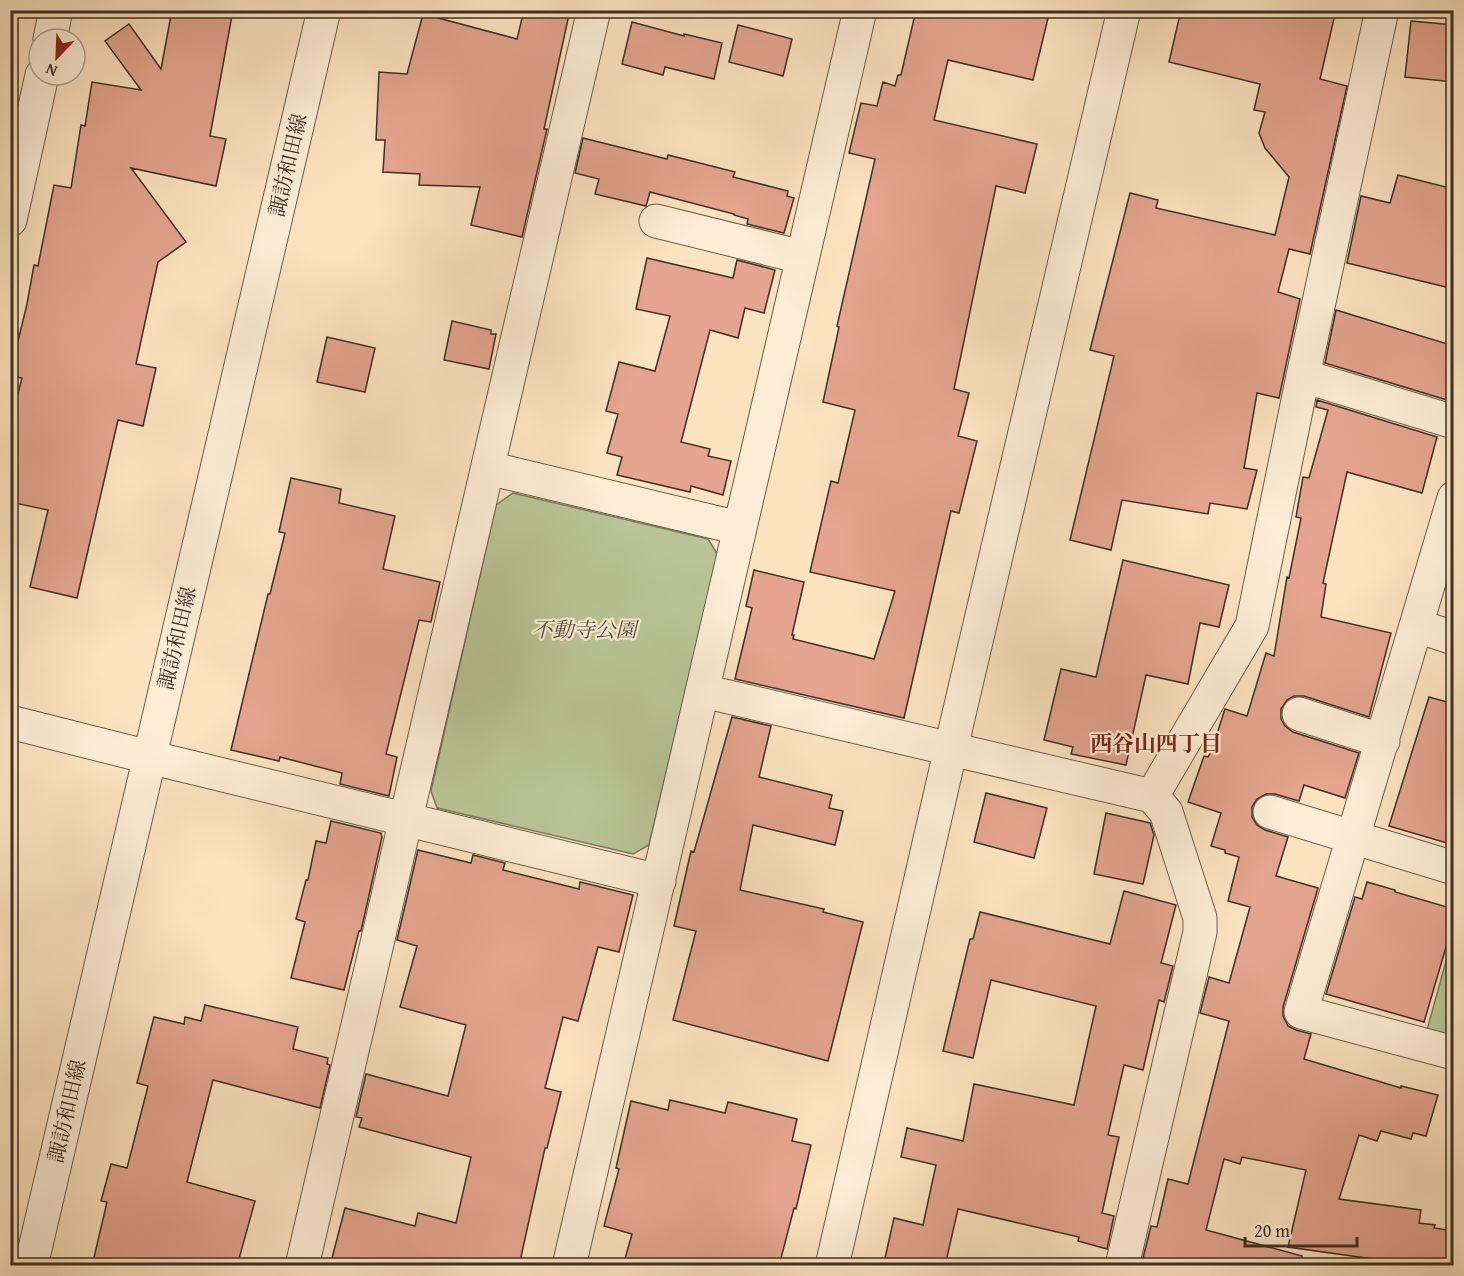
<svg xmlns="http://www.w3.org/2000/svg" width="1464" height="1276" viewBox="0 0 1464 1276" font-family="'Gentium Book Plus','Noto Serif JP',serif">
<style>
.green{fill:#b9c597;stroke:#7a7a5e;stroke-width:1.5}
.building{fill:#e4a48f;stroke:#3c3026;stroke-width:1.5}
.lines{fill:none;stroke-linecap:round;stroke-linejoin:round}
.minor-casing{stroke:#6c5d4c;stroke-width:35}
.tertiary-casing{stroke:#6c5d4c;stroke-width:35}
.minor{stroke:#fdedd6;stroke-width:33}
.tertiary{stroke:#fdedd6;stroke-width:33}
.labels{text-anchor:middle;stroke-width:4.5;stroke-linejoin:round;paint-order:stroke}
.street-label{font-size:21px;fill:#3c3026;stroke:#fdedd6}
.park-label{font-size:21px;font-style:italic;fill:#554e3d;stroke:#fdedd6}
.neighbourhood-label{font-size:22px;font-weight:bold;fill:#7a1f14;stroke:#fdedd6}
</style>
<rect width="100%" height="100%" fill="#fce3c0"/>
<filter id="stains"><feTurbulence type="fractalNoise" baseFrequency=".00333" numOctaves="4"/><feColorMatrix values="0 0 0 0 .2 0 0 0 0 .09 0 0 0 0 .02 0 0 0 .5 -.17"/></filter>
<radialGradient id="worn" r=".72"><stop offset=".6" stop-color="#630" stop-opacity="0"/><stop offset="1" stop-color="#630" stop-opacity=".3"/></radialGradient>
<!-- green -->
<path class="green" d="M513 493 708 539 718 555 649 845 633 854 437 808 431 791 496 505Z
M1453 936V1037L1427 1030Z"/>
<!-- building -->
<path class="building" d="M172 10H233L210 136 226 139 216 186 131 168 186 242 158 262 136 364 156 368 143 426 118 420 77 598 30 587 48 510 10 502V423L22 378 10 376V374L27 304 34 265 38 266 54 185 71 188 81 125 85 126 92 82 141 90 105 41 129 24 161 69Z
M524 10H570L544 129H547L522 237 471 225 480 187 419 185 420 174 383 172 385 140H376L379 72 407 74 423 14 517 39Z
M916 10H1050L1033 80 948 60 934 120 1037 144 1025 193 996 186 954 389 969 393 958 436 977 441 959 513 951 511 904 718 735 679 752 608 746 606 754 570 804 582 792 635H794L793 639 874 659 895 591 810 572 831 481 838 483 855 410 823 402 839 327 837 326 875 159 849 153 861 103 877 106 883 82 895 86 898 75H901Z
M1181 10H1336L1320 79 1347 86 1310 254 1289 249 1278 292 1300 299 1279 398 1257 393 1244 468 1257 470 1247 509 1210 503 1208 514 1122 500 1111 550 1070 540 1114 356 1090 350 1130 193 1158 200 1156 208 1275 235 1289 177 1265 148 1259 133 1265 112 1254 110 1260 84 1169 62Z
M1411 21 1454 25V82L1405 77Z
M632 22 684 36V34L722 43 714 79 665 67 663 75 622 64Z
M738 25 792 39 783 76 729 62Z
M583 138 667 159 668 155 735 172 733 177 788 191 787 196 794 198 784 233 747 224 748 219 734 215V214L650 192 646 206 595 194 599 179 575 173Z
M1398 175 1454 189V289L1347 263 1361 196 1390 203Z
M647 258 733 278 737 260 775 270 764 313 745 308 738 338 710 330 681 442 710 449 708 456 731 461 723 495 691 486 690 492 617 475 622 457 607 453 618 414 606 411 619 362 655 371 670 316 636 309Z
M1336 310 1454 346V377L1447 400 1325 363Z
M452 321 491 330V334H496L489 369 444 360Z
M327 337 375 348 365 392 317 382Z
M1317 400 1437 437 1422 493 1347 472 1323 583 1326 584 1321 617 1391 633 1369 717 1304 696H1294L1287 700 1281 709V719L1285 726 1293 732 1359 753 1345 798 1304 785 1299 801 1275 794H1266L1257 799 1252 807V817L1257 825 1265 830 1288 837 1276 876 1318 888 1283 1007V1016L1288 1026 1296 1030 1311 1034 1304 1059 1401 1088V1086L1438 1095 1426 1136 1413 1133 1411 1139 1381 1131 1377 1141 1359 1135 1339 1199 1421 1210 1419 1223 1435 1225 1434 1228 1454 1231V1266H1423L1288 1247 1306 1170 1242 1157 1240 1164 1224 1159 1206 1230 1302 1256 1301 1266H1152L1153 1261 1143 1258 1151 1226 1157 1227 1168 1179 1188 1184 1229 1021 1200 1013 1209 977 1229 983 1250 907 1228 901 1239 857 1225 853V850L1211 846 1221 813 1188 802 1204 756 1208 757 1211 752 1225 709 1247 716 1266 653 1274 656 1287 577 1289 578 1301 518 1296 517 1303 477 1309 478 1328 410 1316 407Z
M291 478 341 489 339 503 395 516 383 569 440 582 431 622 419 620 386 754 397 757 389 796 340 784 342 773 280 757 279 761 231 750 268 594H270L285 533 279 532Z
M1123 560 1229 585 1219 627 1200 623 1188 684 1146 675 1126 765 1071 754 1073 747 1044 740 1061 669 1096 677Z
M1429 697 1454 704V845L1389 826Z
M732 717 771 726 759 777 832 795 829 808 843 811 835 845 753 825 740 890 824 909 823 912 863 922 828 1061 673 1020 696 931 674 926 691 851 694 852Z
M986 793 1047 808 1034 858 974 842Z
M1106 813 1150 823 1154 835 1143 884 1094 874Z
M331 821 381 833 382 837 361 931H359L344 990 291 978 305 922 296 919 306 880H308L316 841 326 843Z
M418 850 471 863 473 855 505 863 503 870 579 889 580 882 633 895 619 952 598 947 578 1021 563 1017 545 1088 561 1092 547 1148H545L519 1266H362L332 1258 345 1208 415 1226 418 1213 456 1223 471 1157 359 1127 362 1118 356 1117 366 1074 448 1096 466 1025 400 1007 417 946 397 940Z
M1367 882 1395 890V892L1454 909V920L1424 1022 1326 994 1355 897 1362 899Z
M1124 891 1176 905 1161 963 1173 966 1164 1002 1159 1000 1143 1070 1124 1065 1108 1135 1119 1137 1102 1213 1114 1216 1107 1249 1078 1241 1079 1237 958 1209 945 1266H916L885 1258 894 1218 923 1225 936 1165 901 1157 907 1128 963 1141 974 1084 1074 1105 1096 1006 991 980 973 1058 943 1051 970 939H973L980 912 1110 944Z
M205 1005 298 1027 293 1049 328 1058 327 1064 330 1065 320 1108 213 1080 187 1182 255 1201 237 1266H92L107 1202 101 1201 111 1164 127 1168 148 1086 137 1083 154 1017 184 1024 185 1017 201 1021Z
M670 1100 725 1113 728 1102 797 1119 792 1141 811 1145 796 1209 794 1208 779 1266H623L632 1234 604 1226 619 1169 616 1168 631 1101 668 1110Z"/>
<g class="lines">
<!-- minor casing -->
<g class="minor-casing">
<path id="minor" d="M50 39 56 10
M10 220 42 75
M656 221 802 257
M1303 376 1454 422
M488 468 739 528
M1454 498 1301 1012 1454 1053
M1417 626 1454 638
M703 691 1152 796 1166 812 1200 918V932L1122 1266
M1299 714 1383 741
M149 757 659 881
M1152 796 1252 626 1303 376 1382 10
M1270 812 1454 868
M302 1266 594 10
M569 1266 860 10"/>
</g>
<!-- tertiary casing -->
<g class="tertiary-casing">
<path id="tertiary" d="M10 722 149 757
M31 1266 324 10
M832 1266 951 748 1124 10"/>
</g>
<!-- minor -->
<use href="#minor" class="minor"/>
<!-- tertiary -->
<use href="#tertiary" class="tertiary"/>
</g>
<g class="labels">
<!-- street labels -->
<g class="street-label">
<text transform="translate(288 165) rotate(-77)" y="7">諏訪和田線</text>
<text transform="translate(177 638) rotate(-77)" y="7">諏訪和田線</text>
<text transform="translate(67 1111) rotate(-77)" y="7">諏訪和田線</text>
</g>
<!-- park labels -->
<g class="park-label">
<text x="584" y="637">不動寺公園</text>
</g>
<!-- neighbourhood labels -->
<g class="neighbourhood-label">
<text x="1156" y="751">西谷山四丁目</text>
</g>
</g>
<!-- margin -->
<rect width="1464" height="1276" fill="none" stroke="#fce3c0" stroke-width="36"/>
<rect x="12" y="12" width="1440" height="1252" fill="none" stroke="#3c3026" stroke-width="3"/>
<rect x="18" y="18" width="1428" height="1240" fill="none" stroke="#3c3026" stroke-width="1.5"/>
<!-- north arrow -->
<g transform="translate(57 57) rotate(203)"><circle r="28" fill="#fdedd6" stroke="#b0a190" stroke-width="1.5"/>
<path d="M0-4.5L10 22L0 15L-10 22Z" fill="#8f2418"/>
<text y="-9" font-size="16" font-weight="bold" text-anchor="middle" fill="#3c3026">N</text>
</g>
<!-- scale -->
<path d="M1245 1237v9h112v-9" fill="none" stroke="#3c3026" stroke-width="3"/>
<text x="1254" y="1237" font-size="18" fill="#3c3026" stroke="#fdedd6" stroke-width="4.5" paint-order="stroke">20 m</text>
<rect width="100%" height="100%" filter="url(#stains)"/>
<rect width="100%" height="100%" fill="url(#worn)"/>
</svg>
